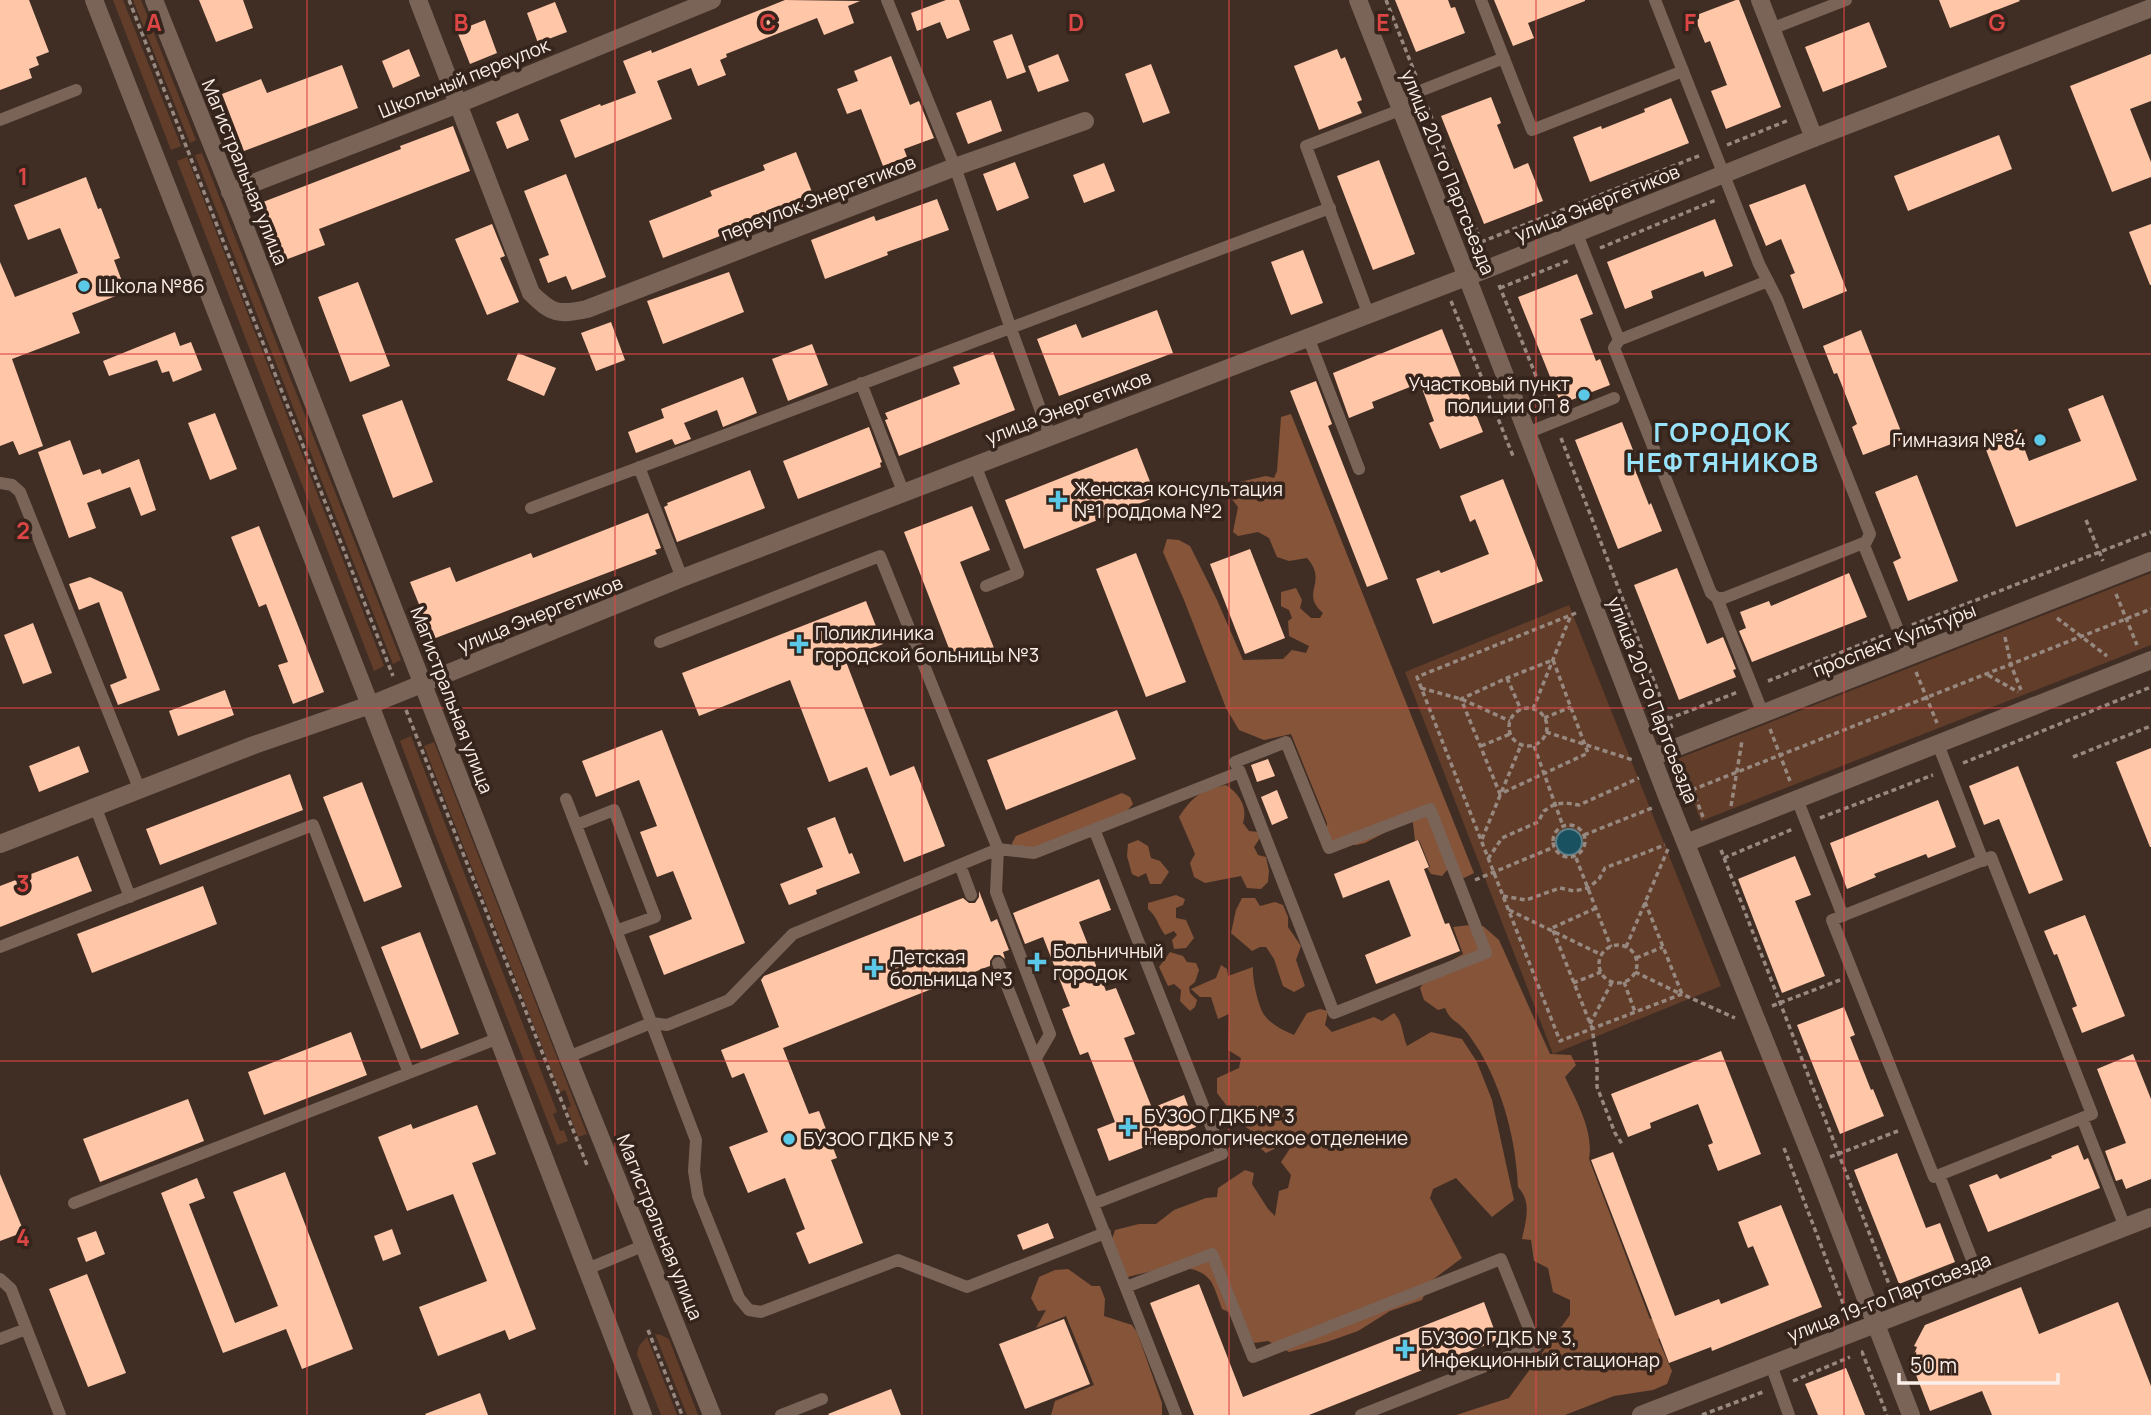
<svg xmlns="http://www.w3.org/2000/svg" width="2151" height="1415" viewBox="0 0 2151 1415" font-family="Manrope,sans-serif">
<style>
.green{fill:#623d29}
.forest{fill:#855439}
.water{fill:#1a5160;stroke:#5e8089;stroke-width:2}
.building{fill:#ffc6a8}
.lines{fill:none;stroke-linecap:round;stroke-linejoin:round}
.path{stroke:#978880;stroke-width:3.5;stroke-dasharray:5 3.5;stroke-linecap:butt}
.service{stroke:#7a6458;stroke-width:12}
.minor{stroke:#7a6458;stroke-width:18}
.grid{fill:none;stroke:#dc4645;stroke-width:2;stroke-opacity:0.55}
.poi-dot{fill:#5ac8e6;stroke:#35241b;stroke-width:2.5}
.labels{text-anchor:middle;stroke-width:7;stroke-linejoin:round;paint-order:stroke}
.street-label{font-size:19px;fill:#fbefe9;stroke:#35241b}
.poi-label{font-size:19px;fill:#fbefe9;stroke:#35241b;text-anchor:start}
.district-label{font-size:26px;font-weight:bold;letter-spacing:2px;fill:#98e3f9;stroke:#35241b}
.grid-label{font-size:23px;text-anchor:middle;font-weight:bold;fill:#dc4645;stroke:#35241b;stroke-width:7;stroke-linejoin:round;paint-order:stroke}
</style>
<rect width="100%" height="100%" fill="#402e25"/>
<!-- green -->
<path class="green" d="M113 0H123L181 146 171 150Z
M133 0H141L196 140 190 143Z
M202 153 401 660 393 664 195 155Z
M187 157 384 666 374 671 177 161Z
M2151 573V645L1701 821 1677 759Z
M1569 605 1721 986 1553 1054 1405 672Z
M411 736 557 1112 553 1114 560 1131 564 1130 568 1141 557 1145 434 832 400 741Z
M434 742 587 1134 578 1137 567 1108 571 1106 565 1090 560 1092 424 746Z
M655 1334 661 1335 669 1339 698 1415H687Z
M647 1337 677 1415H661L637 1354 639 1346Z"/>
<!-- forest -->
<path class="forest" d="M1291 414 1474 873 1464 878 1448 869 1442 876 1431 874 1427 868 1430 867 1419 840 1415 841 1413 823 1409 820 1365 843 1356 845H1329L1326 835 1327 823 1291 734 1264 740 1239 730 1226 708 1184 600 1163 552 1167 539 1179 540 1190 546 1217 600 1243 660 1283 659 1292 650 1306 653 1309 646 1289 636 1288 621 1292 618 1289 610 1281 606V592L1296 588 1302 600 1300 608 1311 618H1320L1323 613C1299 592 1329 583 1307 558L1289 561 1277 557 1269 538 1258 532 1238 536 1233 532 1238 507 1231 498 1235 483 1266 476 1274 478 1277 471 1281 417Z
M1226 785C1239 794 1248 806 1243 823L1249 831 1258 832 1260 838 1254 847 1258 855 1266 857 1269 871 1268 882 1261 889 1247 888 1241 876 1205 883 1194 877 1190 863 1195 854 1179 817C1193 796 1201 790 1226 785Z
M1122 793 1130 797 1133 804 1127 811 1034 850 1013 848 1012 843 1016 836Z
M1138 840 1148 846 1151 858 1160 861 1169 872 1161 884H1150L1146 873 1138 877 1132 874 1127 856 1128 844Z
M1176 895 1185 899 1183 905 1176 908V918L1186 920 1194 938 1186 948 1174 949 1172 940 1177 935 1174 931 1165 935C1157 924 1158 918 1148 909V903Z
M1242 898H1255L1260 906 1275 902 1283 905 1288 917V927L1301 946 1296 960 1305 986 1294 992 1283 986 1274 959 1266 947H1260L1252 951 1231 933 1236 910Z
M1470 925 1483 926 1499 940 1550 1054 1571 1055 1576 1065 1565 1077C1577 1102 1594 1132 1589 1159L1650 1319 1666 1315 1670 1334 1658 1339 1672 1371 1667 1384 1653 1390 1614 1396 1565 1415H1456L1509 1398 1570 1315V1300L1553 1292 1548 1268 1534 1261 1531 1240 1522 1239C1526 1220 1532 1202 1518 1187 1516 1140 1503 1091 1479 1050 1474 1043 1469 1034 1463 1028 1454 1019 1451 1021 1445 1008L1438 1010 1424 1000 1420 988 1432 971 1463 954 1453 927Z
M1170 952 1183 956 1187 962 1196 963 1199 970 1195 982 1189 987 1190 993 1197 1000 1195 1007 1190 1011 1180 1001 1181 990 1174 984 1168 986 1159 967Z
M1221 965 1227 969 1228 976 1253 967C1252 978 1258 1007 1265 1016 1272 1025 1284 1031 1294 1035L1307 1013 1320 1009 1328 1011 1325 1025 1332 1032 1374 1017 1382 1021 1394 1013C1403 1022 1402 1034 1407 1046L1431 1032 1462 1039 1477 1062 1492 1100 1514 1200 1492 1217 1456 1178 1433 1189 1430 1198 1462 1258 1431 1281 1422 1300 1390 1311 1358 1331 1327 1342 1289 1352 1268 1341 1254 1343 1250 1336 1243 1319 1222 1309C1219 1301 1216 1291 1212 1283 1196 1257 1152 1271 1128 1277L1122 1269 1112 1239 1115 1230 1139 1224H1156L1174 1210 1206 1198 1217 1197 1218 1188 1245 1170 1254 1173 1252 1184 1268 1209 1275 1216 1279 1191 1288 1188 1291 1175 1281 1162 1293 1144 1286 1145 1281 1140 1277 1142 1278 1147 1266 1153 1252 1141 1250 1130 1239 1122 1217 1093V1078L1239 1068 1241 1058 1228 1050 1229 1014 1218 1019 1211 997H1200L1191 989 1216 978Z
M1068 1269 1092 1286H1100L1105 1299 1104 1316 1132 1325 1137 1332 1162 1403V1415H1051L1055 1401 1094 1385 1066 1316 1036 1328 1046 1310 1038 1311 1031 1298 1039 1277 1055 1270Z"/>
<!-- water -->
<path class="water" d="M1556 842a13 13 0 1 1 26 0a13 13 0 1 1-26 0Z"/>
<!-- building -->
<path class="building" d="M0 0H29L49 52 36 57 39 65 29 69 32 78 0 90Z
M199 0H243L253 28 216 42Z
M785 0 860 1 848 6 854 23 824 35 817 18 726 54 727 57 720 60 726 75 698 86 691 68 657 81 672 119 575 158 560 120 600 104 601 106 636 93 623 61 651 50 652 53Z
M946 0H959L970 30 947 39 940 22 917 31 911 13Z
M1395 0H1448L1451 8 1455 7 1465 33 1416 52Z
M1494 0H1585V1L1528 23 1534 38 1513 46Z
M1736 0H1739L1781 107 1726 129 1711 91 1727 85 1710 41 1705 43 1694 16Z
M1939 0H2019L2020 1 1950 28Z
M555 2 567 32 538 43 527 13Z
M485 20 497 53 470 64 457 31Z
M1869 22 1887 67 1823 92 1805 47Z
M1012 34 1026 72 1007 79 993 41Z
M409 49 420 76 393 88 382 61Z
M1337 49 1341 59 1345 57 1362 100 1357 102 1362 113 1319 130 1294 66Z
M1058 54 1069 81 1038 92 1028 66Z
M2151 54V101L2130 109 2151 162V177L2112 192 2070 86Z
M891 56 910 105 919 101 934 138 904 149 907 157 883 166 861 109 847 114 837 89 858 81 854 71Z
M1151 64 1170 113 1143 123 1125 74Z
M342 65 358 108 244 151 222 94 261 79 267 93Z
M1491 97 1501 123 1497 125 1514 169 1528 163 1543 201 1484 224 1441 116Z
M1671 98 1689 143 1590 182 1573 137 1601 126 1602 129 1645 112 1644 109Z
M991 100 1002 131 968 144 956 113Z
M518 113 529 140 507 149 496 122Z
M453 126 470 171 319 229 325 245 285 260 263 202 401 149 400 146Z
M1999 135 2012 169 1908 211 1894 176Z
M796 152 816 202 783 215 782 212 663 258 649 221 712 196 710 191 765 170 763 165Z
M1379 160 1415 254 1373 270 1337 176Z
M1015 162 1029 198 997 211 983 174Z
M1104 163 1115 191 1084 203 1073 175Z
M566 174 606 277 572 290 566 276 548 283 539 259 549 255 524 191Z
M86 177 98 209 101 208 120 258 114 260 126 292 72 313 80 333 12 359 43 446 19 455 13 441 0 446V262L15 297 78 273 60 228 28 240 14 205Z
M1805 184 1847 291 1803 309 1790 275 1795 273 1781 239 1766 246 1749 205Z
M937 199 949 230 887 252 888 255 825 279 811 240 874 216 876 221Z
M1715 219 1733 266 1705 277 1703 271 1651 291 1653 298 1625 309 1607 262Z
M492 224 505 256 500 258 519 302 487 315 455 239Z
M2151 224V285H2150L2129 232Z
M1303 250 1323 303 1291 315 1271 262Z
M729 272 744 312 663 344 647 301Z
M1577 274 1593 314 1580 319 1596 361 1600 359 1610 385 1561 404 1518 297Z
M358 282 390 366 350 382 318 297Z
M1157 310 1173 353 1059 396 1037 339 1076 324 1082 338Z
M611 322 625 360 596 371 581 333Z
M1442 329 1483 432 1440 449 1429 423 1434 421 1420 383 1372 402 1374 408 1349 418 1333 373Z
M1861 330 1904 439 1863 455 1852 427 1857 424 1837 373 1834 374 1823 346Z
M175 332 180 346 191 342 202 370 173 382 169 371 162 373 157 360 109 376 103 361Z
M812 344 828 385 788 401 772 359Z
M993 352 1015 410 899 456 885 420 888 419 885 413 960 384 953 367Z
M518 353 556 368 544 396 507 380Z
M743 377 757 413 723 427 717 410 684 423 691 439 675 445 672 439 636 453 628 432 664 418 661 409Z
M1316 381 1332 424 1328 426 1388 579 1367 587 1290 391Z
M2103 395 2137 480 2016 527 1983 442 2017 429 2029 461 2081 441 2068 409Z
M402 400 433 482 393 498 362 415Z
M215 413 237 469 210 480 188 423Z
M1622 422 1633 450 1628 452 1649 505 1651 503 1662 531 1618 549 1575 440Z
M869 427 882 462 880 463 881 467 798 499 783 461Z
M70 440 83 475 100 469 102 474 139 459 156 510 141 516 130 487 87 503 96 528 69 538 38 452Z
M1137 448 1156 497 1024 549 1005 500Z
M750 470 765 508 677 542 664 507 668 505 667 503Z
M1917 475 1958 581 1908 601 1893 562 1901 558 1875 492Z
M1503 479 1543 581 1433 624 1416 579 1439 570 1441 573 1489 554 1475 519 1470 522 1460 496Z
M972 506 990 550 960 562 994 648 955 664 904 532Z
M648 513 661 548 655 550 657 554 433 639 410 582 450 567 456 582 531 553 533 558Z
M259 526 324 692 293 704 278 665 288 662 266 604 259 607 231 537Z
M1250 549 1285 638 1245 654 1210 564Z
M1136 553 1186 682 1146 697 1096 569Z
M1677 568 1707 644 1723 637 1736 669 1733 670 1736 677 1679 700 1634 585Z
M1849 573 1867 617 1752 662 1739 631 1746 628 1740 612 1769 601 1771 606Z
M90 577 122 592 160 690 118 705 110 685 127 678 99 602 79 610 69 584Z
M866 601 883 644 845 659 890 776 914 766 945 846 904 862 867 767 829 782 790 680 699 716 682 673Z
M33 623 52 673 23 684 4 635Z
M225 690 234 715 178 736 169 711Z
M1117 710 1136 759 1006 810 987 760Z
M662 730 745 943 664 975 649 936 692 919 673 871 657 877 640 832 657 826 639 780 596 797 582 761Z
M79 746 89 772 39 792 29 766Z
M2151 748V847H2150L2116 762Z
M1268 759 1275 776 1257 782 1251 765Z
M2018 766 2063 880 2029 894 1999 819 1984 825 1969 786Z
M290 774 303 810 160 865 146 829Z
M362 782 402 887 364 902 323 797Z
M1277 790 1288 818 1272 825 1261 797Z
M1938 800 1956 847 1928 858 1926 854 1874 874 1876 877 1847 889 1830 843Z
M835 817 849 854 852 853 860 873 816 890 817 894 789 905 780 884 823 867 807 828Z
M1418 840 1429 867 1424 869 1445 924 1449 923 1460 951 1376 984 1365 955 1411 936 1389 880 1343 898 1334 874Z
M78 856 92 891 0 927V886Z
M1795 856 1811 895 1795 901 1825 976 1782 993 1738 879Z
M1099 879 1111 910 1079 922 1106 991 1116 988 1135 1034 1124 1038 1152 1108 1184 1095 1196 1127 1109 1161 1097 1129 1115 1122 1088 1052 1080 1055 1072 1035 1062 1009 1070 1006 1043 937 1025 944 1013 913Z
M203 886 217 924 92 973 77 934Z
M979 891 991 922 997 919 1009 950 1003 952 1005 959 1000 955H994L990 961V966L987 967 783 1048 809 1114 819 1111 837 1158 831 1160 863 1243 809 1264 796 1233 805 1229 785 1178 748 1193 729 1147 768 1132 744 1073 732 1078 721 1050 779 1027 761 980 764 976 963 898 969 903H975L979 897Z
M2085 915 2125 1016 2082 1033 2072 1008 2077 1006 2057 954 2054 955 2044 931Z
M420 932 459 1034 421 1049 381 947Z
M1844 1007 1855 1035 1850 1037 1871 1090 1873 1089 1884 1116 1840 1134 1797 1025Z
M351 1032 367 1075 264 1115 248 1072Z
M1721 1051 1761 1154 1718 1171 1708 1145 1713 1143 1698 1104 1650 1123 1651 1128 1628 1137 1611 1094Z
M2133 1054 2151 1099V1179L2126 1189 2122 1179 2116 1181 2105 1151 2126 1143 2097 1069Z
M188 1099 204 1141 100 1182 83 1139Z
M477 1105 496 1154 472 1163 536 1329 509 1340 505 1330 438 1356 419 1307 487 1281 453 1194 407 1211 378 1137 411 1124 413 1129Z
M2078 1145 2084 1160 2088 1158 2100 1188 1988 1232 1969 1185 1997 1174 2000 1179 2052 1158 2051 1156Z
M1613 1152 1675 1316 1719 1299 1721 1304 1769 1285 1753 1246 1748 1248 1738 1222 1781 1205 1822 1307 1712 1351 1711 1347 1669 1363 1591 1160Z
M1897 1153 1926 1228 1940 1223 1955 1262 1899 1284 1854 1170Z
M285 1172 353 1349 302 1369 286 1329 223 1353 161 1193 197 1178 205 1198 189 1204 235 1323 278 1306 233 1192Z
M0 1174 24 1232 0 1241Z
M1048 1223 1054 1238 1023 1250 1017 1235Z
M392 1229 401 1254 383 1261 374 1236Z
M96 1231 105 1254 86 1262 77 1238Z
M87 1274 126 1373 88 1387 49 1289Z
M1199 1284 1243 1397 1484 1302 1498 1340 1309 1415H1194L1150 1303Z
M2021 1287 2039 1334 2118 1302 2151 1386V1415H1992L1982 1391 1930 1411 1911 1362 1917 1347 1914 1346 1925 1325Z
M1064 1319 1090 1384 1025 1409 999 1344Z
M1846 1368 1865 1415H1818L1805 1384Z
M891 1389 901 1415H829L828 1414Z
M480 1393 488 1415H426L425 1414Z"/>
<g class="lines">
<!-- path -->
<path class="path" d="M129 0 393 676
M1386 0 1416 76
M1427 106 1484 249
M1727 145 1789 120
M1481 242 1701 155
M1600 248 1716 200
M1499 285 1549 408
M1500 288 1570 260
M1451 301 1513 456
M1561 438 1672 728
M2086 520 2103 561
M2116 594 2137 645
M1576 613 1417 677 1560 1041 1682 994 1735 1018
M2057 618 2107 656
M1912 625 2151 532
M2005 637 2011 665 2021 690
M1553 660 1588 753 1500 794 1461 699 1507 678Z
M1916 672 1937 723
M1988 675 2018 692
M1507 678 1521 710
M1768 681 1885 635
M1421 688 1461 699 1510 721
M1509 727a19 19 0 1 1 38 0a19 19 0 1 1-38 0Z
M1533 709 1571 615
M406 710 587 1165
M1544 718 1571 707
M1668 719 1738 692
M1770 729 1790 781
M1546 732 1633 760
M1481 746 1510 734
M1534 746 1563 826
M2073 757 2151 726
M1963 763 2151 687
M1683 765 1703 817
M1684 793 2151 609
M1731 806 1742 741
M1820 818 1933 775
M1553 841a16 16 0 1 1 32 0a16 16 0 1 1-32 0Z
M1584 835 1652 808
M1482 839 1521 745
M1721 850 1894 1297
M1576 858 1611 947
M1724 858 1793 829
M1488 859 1502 838 1538 822 1544 811 1555 804 1566 803 1579 805 1639 778
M1475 880 1554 847
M1503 896 1526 900 1560 888 1574 891 1588 888 1599 879 1605 868 1665 845
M1645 902 1682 994
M1596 908 1552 928 1592 1028 1597 1061V1087L1615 1133 1622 1144
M1509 910 1602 955
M1599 964a19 19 0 1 1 38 0a19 19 0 1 1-38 0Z
M1626 947 1668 849
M1636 958 1663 947
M1635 972 1681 994
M1624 982 1635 1012
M1573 983 1601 972
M1772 1006 1840 980
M1590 1024 1612 982
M1784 1148 1847 1314
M1830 1157 1898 1131
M648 1330 682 1415
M1861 1352H1862L1887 1415
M1793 1381 1850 1357
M1702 1415 1763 1392"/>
<!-- service -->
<path class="service" d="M887 0 955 167 1011 329 1050 436
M1481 0 1532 130 1683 71
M1771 29 1846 0
M1397 100 1504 58
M0 120 76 90
M1577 234 1619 340 1768 281
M1368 313 1306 146 1400 110
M1308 337 1359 469
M1619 340 1614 348 1711 593 1717 598H1724L1866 542 1870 534 1777 299 1759 264 1655 0
M861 383 904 494
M1527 433 1614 398
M975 465 1018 573 986 586
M639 467 682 578
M0 483 12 485 20 492 139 788
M531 508 1330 208
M1863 543 1909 657
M1717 598 1763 714
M660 642 880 556 998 849 996 892 1050 1034 1036 1058
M1938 744 1983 861
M566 799 696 1140 694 1171 698 1196 739 1298 749 1310 761 1312 898 1260 967 1287 1105 1233
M1797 799 1843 916
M95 806 130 897
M576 825 614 810 655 917 616 931
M1991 857 2092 1114 1934 1177 1832 920Z
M960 865 971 895
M0 947 313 825 409 1073
M998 963 1176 1415
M568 1057 651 1023 667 1025 729 1000 793 934 998 849 1034 853 1240 772 1235 762 1286 742 1329 848 1430 809 1486 953 1334 1013 1240 772
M2082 1118 2125 1227
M1939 1175 1981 1283
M74 1203 499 1038
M1093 1204 1222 1154 1094 829
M587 1269 645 1245
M0 1279 11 1289 60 1415
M1126 1287 1212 1254 1253 1357 1501 1259 1536 1346 1361 1415
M0 1339 26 1329
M1771 1365 1789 1415
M781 1415 822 1399"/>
<!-- minor -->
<path class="minor" d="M94 0 370 705 643 1415
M154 0 242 220 568 1057 712 1415
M418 0 531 293C552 314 558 315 587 309L955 167 1085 121
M1358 0 1467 277 1668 799 1814 1164 1911 1415
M1760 0 1814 138
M230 192 458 104 712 0
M1652 757 2151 561
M1686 843 2151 660
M0 844 254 745 370 705 682 578 1492 267 1814 138 2151 8
M1641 1415 2151 1217"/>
</g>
<!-- grid -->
<path class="grid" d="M307 0V1415M615 0V1415M922 0V1415M1229 0V1415M1536 0V1415M1844 0V1415M0 354H2151M0 708H2151M0 1061H2151"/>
<!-- markers -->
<g class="poi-dot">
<circle cx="84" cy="286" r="7"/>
<circle cx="1584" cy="395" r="7"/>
<circle cx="2040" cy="440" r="7"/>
<path d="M1054.5 489.5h7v7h7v7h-7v7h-7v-7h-7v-7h7z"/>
<path d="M795.5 633.5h7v7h7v7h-7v7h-7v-7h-7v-7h7z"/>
<path d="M1033.5 951.5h7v7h7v7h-7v7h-7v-7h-7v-7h7z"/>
<path d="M870.5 957.5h7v7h7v7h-7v7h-7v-7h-7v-7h7z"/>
<path d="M1124.5 1116.5h7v7h7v7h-7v7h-7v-7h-7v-7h7z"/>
<circle cx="789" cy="1139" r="7"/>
<path d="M1401.5 1338.5h7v7h7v7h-7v7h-7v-7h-7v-7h7z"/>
</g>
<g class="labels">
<!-- street labels -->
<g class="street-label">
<text transform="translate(464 78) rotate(-22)" y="7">Школьный переулок</text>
<text transform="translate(245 172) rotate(68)" y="7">Магистральная улица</text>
<text transform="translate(1448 172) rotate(68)" y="7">улица 20-го Партсъезда</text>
<text transform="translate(818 198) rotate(-21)" y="7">переулок Энергетиков</text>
<text transform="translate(1597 203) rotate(-22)" y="7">улица Энергетиков</text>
<text transform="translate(1068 407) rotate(-21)" y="7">улица Энергетиков</text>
<text transform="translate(540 614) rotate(-22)" y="7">улица Энергетиков</text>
<text transform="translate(1894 640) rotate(-21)" y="7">проспект Культуры</text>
<text transform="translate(452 700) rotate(69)" y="7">Магистральная улица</text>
<text transform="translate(1653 700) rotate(69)" y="7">улица 20-го Партсъезда</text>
<text transform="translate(660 1227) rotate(68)" y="7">Магистральная улица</text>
<text transform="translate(1889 1297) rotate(-21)" y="7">улица 19-го Партсъезда</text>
</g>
<!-- poi labels -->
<g class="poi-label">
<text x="98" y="293">Школа №86</text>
<text x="1570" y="391" text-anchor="end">Участковый пункт<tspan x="1570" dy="22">полиции ОП 8</tspan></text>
<text x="2026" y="447" text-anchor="end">Гимназия №84</text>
<text x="1074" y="496">Женская консультация<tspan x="1074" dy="22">№1 роддома №2</tspan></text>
<text x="815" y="640">Поликлиника<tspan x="815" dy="22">городской больницы №3</tspan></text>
<text x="1053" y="958">Больничный<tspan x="1053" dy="22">городок</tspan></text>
<text x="890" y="964">Детская<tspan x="890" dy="22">больница №3</tspan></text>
<text x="1144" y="1123">БУЗОО ГДКБ № 3<tspan x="1144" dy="22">Неврологическое отделение</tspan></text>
<text x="803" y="1146">БУЗОО ГДКБ № 3</text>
<text x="1421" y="1345">БУЗОО ГДКБ № 3,<tspan x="1421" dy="22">Инфекционный стационар</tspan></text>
</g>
<!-- district labels -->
<g class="district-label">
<text x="1723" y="442">ГОРОДОК<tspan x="1723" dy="30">НЕФТЯНИКОВ</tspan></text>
</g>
</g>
<g class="grid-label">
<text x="154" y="31">A</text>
<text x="461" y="31">B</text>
<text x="768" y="31">C</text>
<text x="1076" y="31">D</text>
<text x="1383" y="31">E</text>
<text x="1690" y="31">F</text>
<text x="1997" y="31">G</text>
<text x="23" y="185">1</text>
<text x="23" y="539">2</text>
<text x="23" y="892">3</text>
<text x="23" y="1246">4</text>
</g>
<!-- scale -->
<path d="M1899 1373v10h159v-10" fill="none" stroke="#fbefe9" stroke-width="3.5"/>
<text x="1910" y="1373" font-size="21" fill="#fbefe9" stroke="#35241b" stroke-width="5" paint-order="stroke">50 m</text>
</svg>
